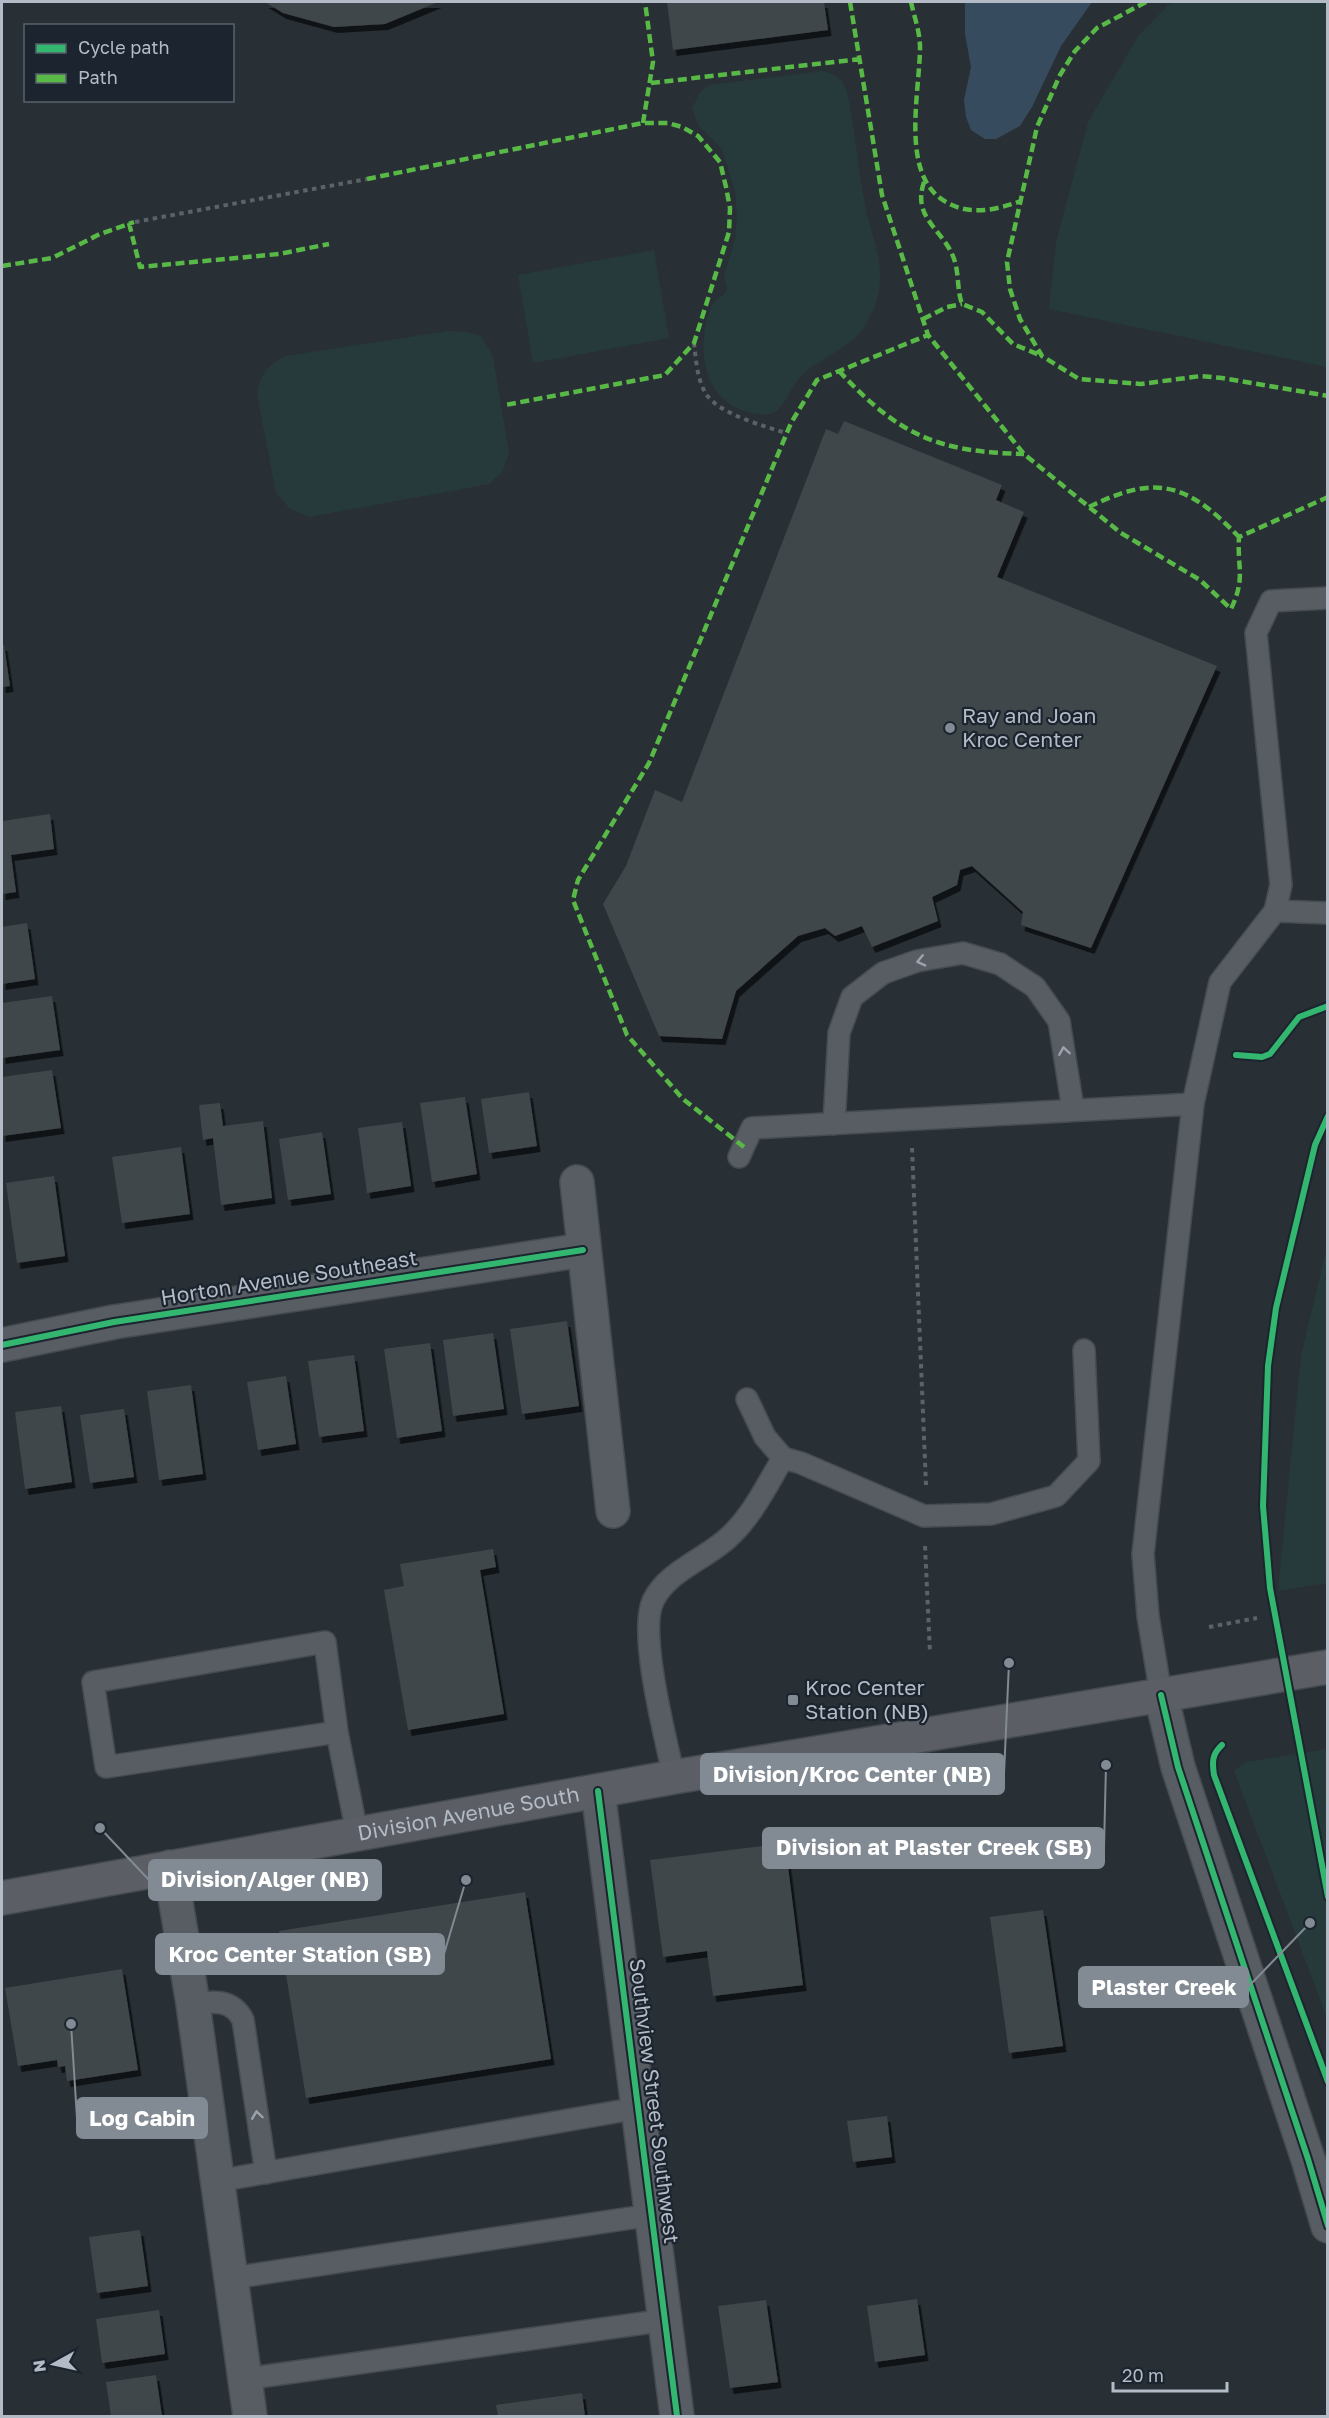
<svg xmlns="http://www.w3.org/2000/svg" width="1329" height="2418" viewBox="0 0 1329 2418" font-family="'Golos Text',sans-serif">
<style>
.green{fill:#263a3b}
.water{fill:#374b5f}
.building{fill:#40464b;filter:url(#shadow)}
.lines{fill:none;stroke-linecap:round;stroke-linejoin:round}
.lane-casing{stroke:#464b50;stroke-width:24}
.street-casing{stroke:#464b50;stroke-width:36}
.primary-casing{stroke:#464b52;stroke-width:36}
.path{stroke:#5c6267;stroke-width:4;stroke-dasharray:4.5 4.5;stroke-linecap:butt}
.lane{stroke:#585c63;stroke-width:21}
.street{stroke:#585c63;stroke-width:33}
.primary{stroke:#5b5f65;stroke-width:33}
.quiet{stroke:#58b947;stroke-width:4.5;stroke-dasharray:9 4.5;stroke-linecap:butt}
.cycleway-casing{stroke:#1c252f;stroke-width:10}
.cycleway{stroke:#33b770;stroke-width:6}
.oneway{stroke:#9ca3ad}
.poi-dot{fill:#828a93;stroke:#1c252f;stroke-width:2}
.labels{text-anchor:middle;stroke-width:4.5;stroke-linejoin:round;paint-order:stroke}
.poi-label{font-size:21px;fill:#b2bbc6;stroke:#1c252f;text-anchor:start}
.street-label{font-size:21px;fill:#b2bbc6;stroke:#1c252f}
.leader{fill:none;stroke:#828a93;stroke-width:2}
.callout-dot{fill:#828a93;stroke:#1c252f;stroke-width:2}
.callout{fill:#828a93;stroke:#828a93;stroke-width:2}
.callout-label{font-size:22px;text-anchor:middle;font-weight:bold;fill:#fff}
</style>
<defs>
<filter id="shadow"><feDropShadow dx="3.5" dy="6" stdDeviation="0" flood-color="#0009"/></filter>
</defs>
<rect width="100%" height="100%" fill="#282f35"/>
<!-- green -->
<path class="green" d="M1171 2H1327V367L1049 309 1056 243 1088 122 1139 35Z
M822 71C836 75 843 78 847 92 855 129 858 167 865 204 869 228 880 251 880 275 881 295 873 314 862 330 845 353 811 360 795 384 782 404 780 420 752 413 745 411 737 409 731 405 717 396 708 380 705 364 701 346 705 299 724 295L727 289 724 275 735 240 737 216 735 192 722 149 698 125 692 108 701 91 709 85Z
M654 250 669 338 533 363 518 275Z
M448 331 467 332 481 336 493 357 509 453 503 471 489 484 309 517 289 508 276 493 257 394C260 374 269 364 286 356Z
M1327 1247V1583L1278 1591 1301 1356Z
M1327 1749H1328L1327 2018 1234 1771 1246 1762Z"/>
<!-- water -->
<path class="water" d="M965 2H1092L1061 46 1032 107 1020 126 996 139H985L971 130 966 117 964 100 971 67 965 34Z"/>
<!-- building -->
<path class="building" d="M265 2H438L385 24 334 27 283 13Z
M667 2H824L828 30 673 50Z
M844 421 1002 485 996 500 1024 512 997 577 1217 666 1091 948 1021 925 1023 912 972 866 960 870 957 885 932 897 938 921 872 947 862 926 835 936 825 928 798 936 736 991 722 1039 659 1036 603 904 626 866 655 790 682 802 826 429 838 434Z
M2 645H4L10 686 2 687Z
M50 814 54 849 11 855 16 892 2 894V821Z
M27 923 35 979 2 984V927Z
M52 996 60 1050 2 1058V1003Z
M52 1070 61 1128 2 1136V1077Z
M529 1092 537 1146 489 1153 481 1099Z
M465 1097 477 1174 432 1182 420 1103Z
M220 1103 223 1126 263 1121 272 1198 221 1205 213 1138 203 1140 199 1105Z
M402 1122 411 1186 367 1193 358 1128Z
M322 1132 331 1194 288 1200 279 1139Z
M181 1147 190 1214 122 1223 112 1157Z
M54 1176 65 1256 17 1263 6 1183Z
M567 1321 579 1406 522 1414 510 1329Z
M493 1333 504 1409 453 1416 443 1340Z
M430 1343 442 1431 397 1438 384 1349Z
M354 1355 364 1431 319 1437 308 1361Z
M286 1376 296 1444 258 1450 247 1382Z
M191 1385 203 1474 159 1480 147 1391Z
M61 1406 72 1482 25 1489 15 1412Z
M124 1409 134 1477 90 1483 80 1415Z
M493 1549 496 1567 480 1570 504 1714 408 1730 384 1590 404 1586 400 1564Z
M785 1843 803 1985 713 1996 707 1951 663 1957 650 1860Z
M525 1892 551 2059 306 2098 279 1931Z
M1043 1910 1063 2046 1009 2053 990 1917Z
M122 1969 138 2070 67 2081 65 2066 58 2067 57 2060 18 2066 5 1988Z
M887 2116 892 2157 853 2162 847 2121Z
M140 2230 148 2286 97 2293 89 2237Z
M917 2299 925 2355 875 2362 867 2306Z
M766 2300 778 2382 730 2388 718 2306Z
M159 2310 165 2354 102 2363 96 2319Z
M156 2375 162 2416H111L106 2382Z
M582 2393 585 2416H498L496 2405Z"/>
<g class="lines">
<!-- lane casing -->
<g class="lane-casing">
<path id="lane" d="M1275 911 1328 913
M834 1124 839 1033 852 997 883 973 917 961 963 953 1000 964 1035 987 1059 1021 1073 1109
M739 1157 752 1128 1193 1104
M747 1399 765 1437 783 1458 801 1463 924 1516 991 1514 1056 1496 1089 1461 1084 1350
M1161 1695 1148 1616 1143 1554 1193 1104 1220 982 1275 911 1281 885 1256 633 1271 601 1328 598
M337 1732 106 1767 93 1682 325 1642 337 1732 357 1833
M674 1777C666 1740 638 1633 653 1601 667 1571 706 1559 729 1537 752 1516 767 1485 783 1458
M193 2004C213 2001 233 1999 243 2020L266 2173
M217 2181 638 2108
M232 2278 651 2215
M245 2379 666 2320"/>
</g>
<!-- street casing -->
<g class="street-casing">
<path id="street" d="M577 1182 613 1511
M2 1345 114 1322 583 1250
M1161 1695 1178 1767 1308 2159 1328 2226
M598 1791 677 2416
M170 1867 193 2004 250 2416"/>
</g>
<!-- primary casing -->
<g class="primary-casing">
<g id="primary">
<path id="s1" d="M2 1898 674 1777 1328 1667"/>
</g>
</g>
<!-- path -->
<path class="path" d="M135 222 367 179
M694 343C696 360 697 379 706 394 719 414 764 426 786 433
M912 1148 926 1485
M925 1546 930 1653
M1209 1627 1257 1618"/>
<!-- lane -->
<use href="#lane" class="lane"/>
<!-- street -->
<use href="#street" class="street"/>
<!-- primary -->
<use href="#primary" class="primary"/>
<!-- quiet -->
<path class="quiet" d="M850 2 882 195 928 335 1024 454 1121 533 1200 580 1231 609C1246 577 1237 569 1239 537L1328 497
M911 2C914 16 920 32 920 47 920 92 899 176 946 202 970 216 996 210 1021 201
M1146 2 1097 28 1075 51 1060 75 1037 127 1007 262 1010 289 1020 319 1042 356 1079 379 1141 384 1201 376 1222 378 1328 396
M651 83 860 59
M643 123 653 62 645 2
M367 179 643 123H668L682 127 698 136 720 162 726 187 730 208 729 232 694 343 665 375 505 405
M924 182C911 220 946 230 955 262 959 276 957 290 962 304L982 312 1013 344 1042 356
M129 223 140 267 279 254 329 244
M2 266 52 258 100 234 134 222
M923 319 947 307 962 304
M839 371C899 435 936 452 1024 454
M1089 507C1157 473 1188 484 1239 537
M744 1147 683 1099 627 1035 573 900 578 880 649 763 791 423 817 380 928 335"/>
<!-- cycleway casing -->
<g class="cycleway-casing">
<path id="cycleway" d="M1236 1055 1262 1057 1270 1054 1299 1017 1328 1006
M1328 1116 1315 1145 1276 1308 1268 1366 1263 1506 1270 1588 1328 1897
M2 1345 114 1322 583 1250
M1161 1695 1178 1767 1308 2159 1328 2226
M1222 1745C1212 1754 1212 1762 1214 1775L1328 2082
M598 1791 677 2416"/>
</g>
<!-- cycleway -->
<use href="#cycleway" class="cycleway"/>
</g>
<!-- one-way arrows -->
<defs><path id="oneway-chevron" d="M-2-3.5L2.5 0L-2 3.5" fill="none" stroke-width="1.6" stroke-linecap="round" stroke-linejoin="round" transform="scale(1.5)"/></defs>
<g class="oneway">
<use href="#oneway-chevron" transform="translate(921 961) rotate(167)"/>
<use href="#oneway-chevron" transform="translate(1064 1051) rotate(-99)"/>
<use href="#oneway-chevron" transform="translate(257 2115) rotate(-98)"/>
</g>
<!-- markers -->
<g class="poi-dot">
<circle cx="950" cy="728" r="6"/>
<rect x="787" y="1694" width="12" height="12" rx="3"/>
</g>
<g class="labels">
<!-- poi labels -->
<g class="poi-label">
<text x="962" y="723">Ray and Joan<tspan x="962" dy="24">Kroc Center</tspan></text>
<text x="805" y="1695">Kroc Center<tspan x="805" dy="24">Station (NB)</tspan></text>
</g>
<!-- street labels -->
<g class="street-label">
<text transform="translate(289 1278) rotate(-9)" y="7">Horton Avenue Southeast</text>
<text dy="7" stroke="none"><textPath href="#s1" startOffset="474">Division Avenue South</textPath></text>
<text transform="translate(654 2101) rotate(83)" y="7">Southview Street Southwest</text>
</g>
</g>
<!-- callouts -->
<path class="leader" d="M1009 1663L1004 1774M1106 1765L1104 1848M100 1828L149 1880M466 1880L444 1954M1310 1923L1248 1987M71 2024L77 2118"/>
<g class="callout-dot">
<circle cx="1009" cy="1663" r="6"/>
<circle cx="1106" cy="1765" r="6"/>
<circle cx="100" cy="1828" r="6"/>
<circle cx="466" cy="1880" r="6"/>
<circle cx="1310" cy="1923" r="6"/>
<circle cx="71" cy="2024" r="6"/>
</g>
<g class="callout">
<rect x="701" y="1754" width="303" height="40" rx="6"/>
<rect x="763" y="1828" width="341" height="40" rx="6"/>
<rect x="149" y="1860" width="232" height="40" rx="6"/>
<rect x="156" y="1934" width="288" height="40" rx="6"/>
<rect x="1079" y="1967" width="169" height="40" rx="6"/>
<rect x="77" y="2098" width="130" height="40" rx="6"/>
</g>
<g class="callout-label">
<text x="852" y="1782">Division/Kroc Center (NB)</text>
<text x="934" y="1855">Division at Plaster Creek (SB)</text>
<text x="265" y="1887">Division/Alger (NB)</text>
<text x="300" y="1962">Kroc Center Station (SB)</text>
<text x="1164" y="1995">Plaster Creek</text>
<text x="142" y="2126">Log Cabin</text>
</g>
<!-- border -->
<rect width="1329" height="2418" fill="none" stroke="#b2bbc6" stroke-width="6"/>
<!-- legend -->
<rect x="24" y="24" width="210" height="78" fill="#1c252f" stroke="#58616b" stroke-width="1.5"/>
<rect x="36" y="44" width="30" height="9" fill="#33b770" stroke="#58616b" stroke-width="1.5"/>
<text x="78" y="54" font-size="18" fill="#b2bbc6">Cycle path</text>
<rect x="36" y="74" width="30" height="9" fill="#58b947" stroke="#58616b" stroke-width="1.5"/>
<text x="78" y="84" font-size="18" fill="#b2bbc6">Path</text>
<!-- north arrow -->
<g transform="translate(54 2364) rotate(262)" stroke="#1c252f" stroke-width="4.5" paint-order="stroke">
<path d="M0-4.5L10 22L0 15L-10 22Z" fill="#b2bbc6"/>
<text y="-9" font-size="16" font-weight="bold" text-anchor="middle" fill="#b2bbc6">N</text>
</g>
<!-- scale -->
<path d="M1113 2382v9h114v-9" fill="none" stroke="#b2bbc6" stroke-width="3"/>
<text x="1122" y="2382" font-size="18" fill="#b2bbc6" stroke="#1c252f" stroke-width="4.5" paint-order="stroke">20 m</text>
</svg>
